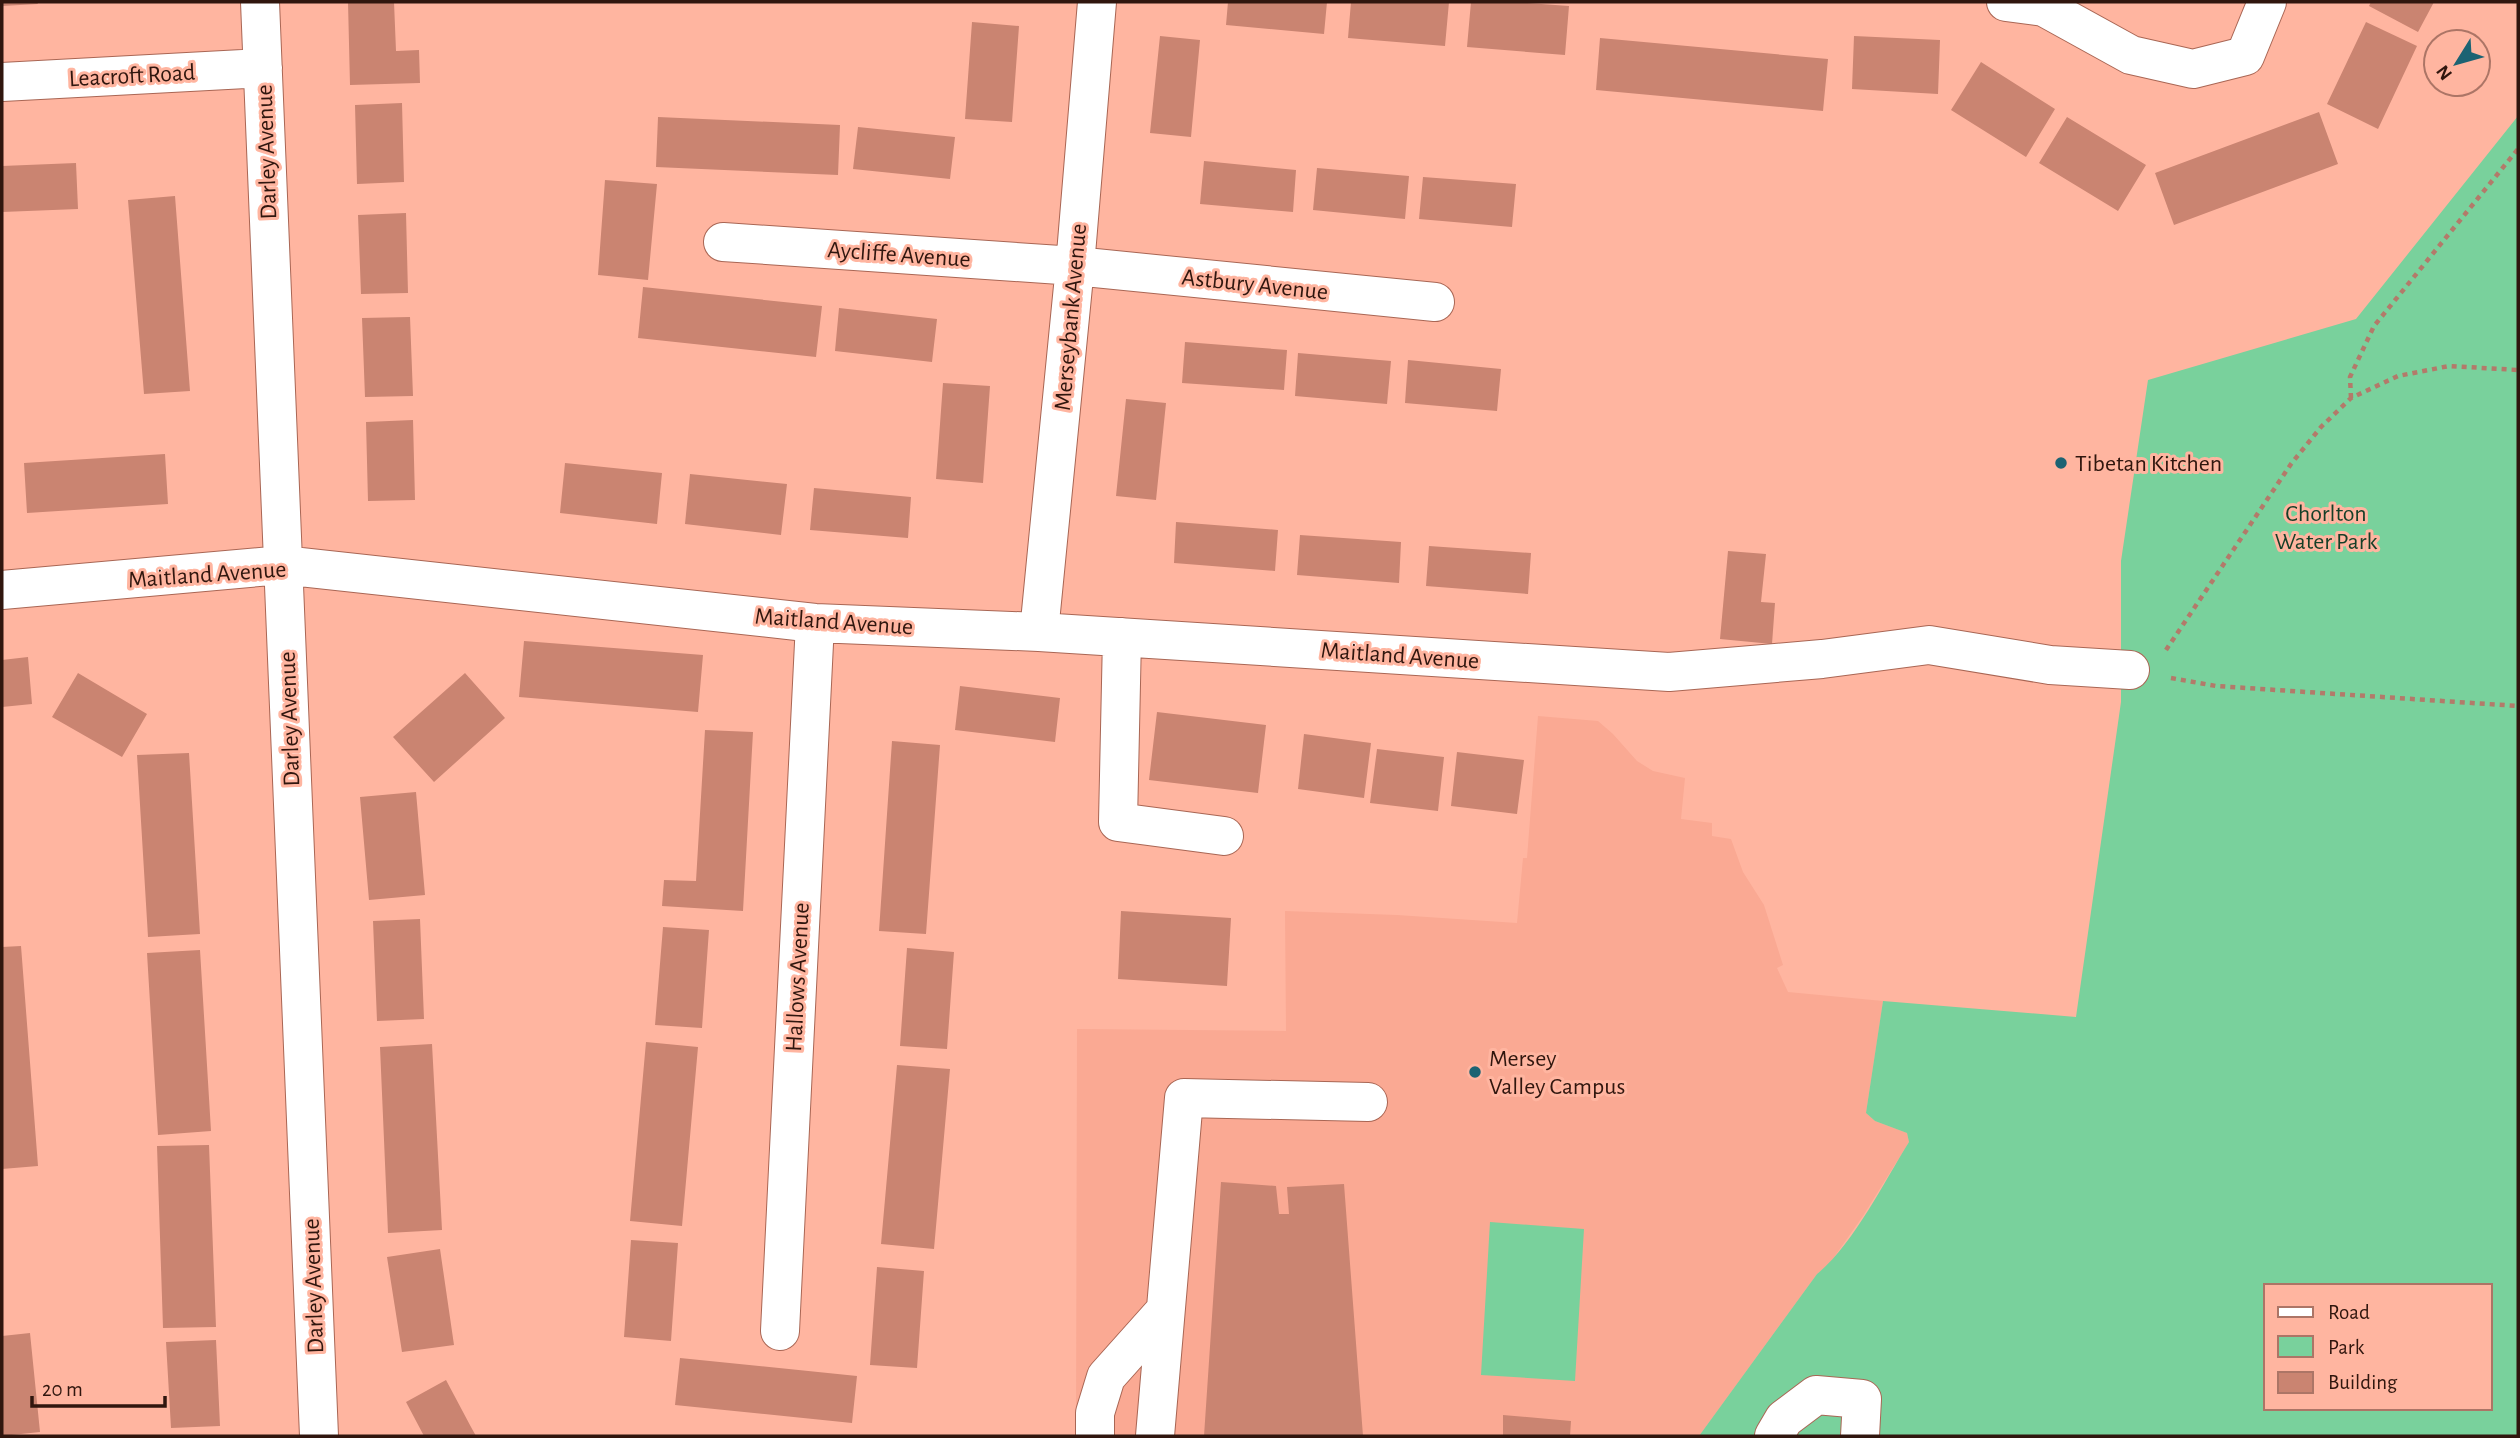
<svg xmlns="http://www.w3.org/2000/svg" width="2520" height="1438" viewBox="0 0 2520 1438" font-family="'Alegreya Sans',sans-serif">
<style>
.built{fill:#faa993}
.green{fill:#79d19c;fill-rule:evenodd}
.building{fill:#ca8471}
.lines{fill:none;stroke-linecap:round;stroke-linejoin:round}
.minor-casing{stroke:#a96654;stroke-width:40}
.path{stroke:#b37a6a;stroke-width:4.5;stroke-dasharray:5 5;stroke-linecap:butt}
.minor{stroke:#fff;stroke-width:38}
.poi-dot{fill:#1c6373;stroke:#ffb5a0;stroke-width:2.5}
.labels{text-anchor:middle;stroke-width:6;stroke-linejoin:round;paint-order:stroke}
.street-label{font-size:24px;fill:#30160e;stroke:#ffb5a0}
.poi-label{font-size:24px;fill:#30160e;stroke:#ffb5a0;text-anchor:start}
.park-label{font-size:24px;fill:#153e27;stroke:#ffb5a0}
</style>
<rect width="100%" height="100%" fill="#ffb5a0"/>
<!-- built -->
<path class="built" d="M1538 716 1598 721 1613 734 1637 761 1653 771 1685 778 1681 819 1712 823V836L1731 839 1743 872 1764 905 1783 965 1777 968 1788 992 1883 1001 1866 1113 1875 1121 1907 1133 1909 1142 1863 1216 1830 1263 1817 1274 1699 1436H1076L1077 1029 1286 1031 1285 911 1397 915 1517 923 1523 858H1527Z"/>
<!-- green -->
<path class="green" d="M2518 116V1436H1699L1817 1274C1853 1245 1884 1182 1909 1142L1907 1133 1875 1121 1866 1113 1883 1001 2076 1017 2121 702V561L2148 380 2356 319ZM2266 1286H2490V1408H2266Z
M1490 1222 1584 1229 1575 1381 1481 1375Z"/>
<!-- building -->
<path class="building" d="M2 2H37L38 4 2 6Z
M348 2H394L396 51 419 50 420 83 350 85Z
M1228 2H1327L1324 34 1226 25Z
M1351 2H1449L1445 46 1348 38Z
M1471 2H1515L1569 6 1565 55 1467 47Z
M2371 2H2434L2418 32 2369 6Z
M972 22 1019 26 1012 122 965 119Z
M2366 22 2417 46 2378 129 2327 104Z
M1160 36 1200 40 1191 137 1150 133Z
M1854 36 1940 40 1938 94 1852 89Z
M1600 38 1828 59 1823 111 1596 90Z
M1981 62 2055 109 2026 157 1951 110Z
M402 103 404 182 357 184 355 105Z
M2319 112 2338 164 2174 225 2155 173Z
M658 117 840 125 838 175 656 167Z
M2067 117 2146 165 2118 211 2039 163Z
M858 127 955 137 950 179 853 169Z
M1204 161 1296 170 1293 212 1200 204Z
M76 163 78 209 2 212V166Z
M1317 168 1409 176 1405 219 1313 210Z
M1423 177 1516 184 1512 227 1419 219Z
M605 180 657 184 648 280 598 275Z
M175 196 190 391 144 394 128 200Z
M406 213 408 293 361 294 358 215Z
M643 287 822 306 816 357 638 338Z
M839 308 937 319 932 362 835 351Z
M410 317 413 396 365 397 362 318Z
M1185 342 1287 350 1284 390 1182 383Z
M1298 353 1391 361 1387 404 1295 396Z
M1408 360 1501 369 1497 411 1405 403Z
M943 383 990 386 983 483 936 479Z
M1126 399 1166 403 1156 500 1116 496Z
M413 420 415 500 368 501 366 422Z
M165 454 168 504 27 513 24 463Z
M565 463 662 473 657 524 560 513Z
M690 474 787 484 781 535 685 524Z
M814 488 911 497 908 538 810 530Z
M1176 522 1278 530 1275 571 1174 563Z
M1300 535 1401 542 1399 583 1297 575Z
M1429 546 1531 553 1528 594 1426 586Z
M1728 551 1766 554 1761 602 1775 603 1772 644 1720 639Z
M524 641 703 655 698 712 519 697Z
M28 657 32 704 2 707V660Z
M78 673 147 714 122 757 52 717Z
M465 673 505 718 434 782 393 737Z
M960 686 1060 698 1055 742 955 730Z
M1157 712 1266 725 1258 793 1149 780Z
M705 730 753 732 743 911 662 906 664 880 696 881Z
M1304 734 1371 743 1364 798 1298 789Z
M892 741 940 745 926 934 879 931Z
M1377 749 1444 757 1438 811 1370 803Z
M1457 752 1524 760 1517 814 1451 806Z
M189 753 200 934 148 937 137 755Z
M416 792 425 895 369 900 360 797Z
M1121 911 1231 918 1227 986 1118 979Z
M420 919 424 1019 377 1021 373 921Z
M663 927 709 930 702 1028 655 1025Z
M21 946 38 1166 2 1169V947Z
M907 948 954 952 947 1049 900 1046Z
M200 950 211 1131 158 1135 147 953Z
M646 1042 698 1047 682 1226 630 1221Z
M432 1044 442 1230 388 1233 380 1047Z
M897 1065 950 1069 934 1249 881 1244Z
M209 1145 216 1327 163 1328 157 1146Z
M1221 1182 1276 1186 1279 1214H1289L1287 1187 1344 1184 1363 1436H1204Z
M631 1240 678 1243 671 1341 624 1337Z
M440 1249 454 1345 402 1352 387 1257Z
M877 1267 924 1271 917 1368 870 1365Z
M30 1333 40 1432 2 1436V1336Z
M216 1340 220 1426 171 1428 166 1342Z
M680 1358 857 1376 852 1423 675 1405Z
M446 1380 471 1427 476 1436H424L406 1402Z
M1503 1415 1571 1421 1570 1436H1503Z"/>
<g class="lines">
<!-- minor casing -->
<g class="minor-casing">
<path id="minor" d="M260 2 319 1436
M2006 2 2044 7 2131 55 2193 69 2245 56 2267 2
M2 82 263 68
M723 242 1075 266 1435 302
M2 590 282 565 815 623 1039 632 1669 672 1822 659 1929 645 2050 665 2130 670
M1039 632 1075 266 1097 2
M1122 637 1118 822 1224 836
M780 1331 815 623
M1095 1436V1413L1106 1377 1164 1312
M1155 1436 1184 1098 1368 1102
M1774 1436 1784 1419 1816 1395 1862 1399 1860 1436"/>
</g>
<!-- path -->
<path class="path" d="M2351 398 2350 377 2374 326 2518 149
M2166 650 2291 464 2321 427 2351 398 2398 376 2449 366 2518 370
M2171 678 2216 686 2518 706"/>
<!-- minor -->
<use href="#minor" class="minor"/>
</g>
<!-- markers -->
<g class="poi-dot">
<circle cx="2061" cy="463" r="7"/>
<circle cx="1475" cy="1072" r="7"/>
</g>
<g class="labels">
<!-- street labels -->
<g class="street-label">
<text transform="translate(132 75) rotate(-3)" y="8">Leacroft Road</text>
<text transform="translate(266 152) rotate(-92)" y="8">Darley Avenue</text>
<text transform="translate(899 254) rotate(4)" y="8">Aycliffe Avenue</text>
<text transform="translate(1255 284) rotate(6)" y="8">Astbury Avenue</text>
<text transform="translate(1070 317) rotate(-85)" y="8">Merseybank Avenue</text>
<text transform="translate(207 574) rotate(-4)" y="8">Maitland Avenue</text>
<text transform="translate(834 621) rotate(4)" y="8">Maitland Avenue</text>
<text transform="translate(1400 655) rotate(4)" y="8">Maitland Avenue</text>
<text transform="translate(289 719) rotate(-92)" y="8">Darley Avenue</text>
<text transform="translate(797 977) rotate(-87)" y="8">Hallows Avenue</text>
<text transform="translate(313 1286) rotate(-92)" y="8">Darley Avenue</text>
</g>
<!-- poi labels -->
<g class="poi-label">
<text x="2075" y="471">Tibetan Kitchen</text>
<text x="1489" y="1066">Mersey<tspan x="1489" dy="28">Valley Campus</tspan></text>
</g>
<!-- park labels -->
<g class="park-label">
<text x="2326" y="521">Chorlton<tspan x="2326" dy="28">Water Park</tspan></text>
</g>
</g>
<!-- border -->
<rect width="2520" height="1438" fill="none" stroke="#30160e" stroke-width="7"/>
<!-- legend -->
<rect x="2264" y="1284" width="228" height="126" fill="#ffb5a0" stroke="#ac7566" stroke-width="2"/>
<rect x="2278" y="1307" width="35" height="10" fill="#ffffff" stroke="#ac7566" stroke-width="2"/>
<text x="2328" y="1319" font-size="21" fill="#30160e">Road</text>
<rect x="2278" y="1336" width="35" height="21" fill="#79d19c" stroke="#ac7566" stroke-width="2"/>
<text x="2328" y="1354" font-size="21" fill="#30160e">Park</text>
<rect x="2278" y="1372" width="35" height="21" fill="#ca8471" stroke="#ac7566" stroke-width="2"/>
<text x="2328" y="1389" font-size="21" fill="#30160e">Building</text>
<!-- north arrow -->
<g transform="translate(2457 63) rotate(233)"><circle r="33" fill="#ffb5a0" stroke="#ac7566" stroke-width="2"/>
<path d="M0-5L12 26L0 18L-12 26Z" fill="#1c6373"/>
<text y="-10" font-size="19" font-weight="bold" text-anchor="middle" fill="#30160e">N</text>
</g>
<!-- scale -->
<path d="M32 1396v10h133v-10" fill="none" stroke="#30160e" stroke-width="3.5"/>
<text x="42" y="1396" font-size="21" fill="#30160e" stroke="#ffb5a0" stroke-width="5" paint-order="stroke">20 m</text>
</svg>
